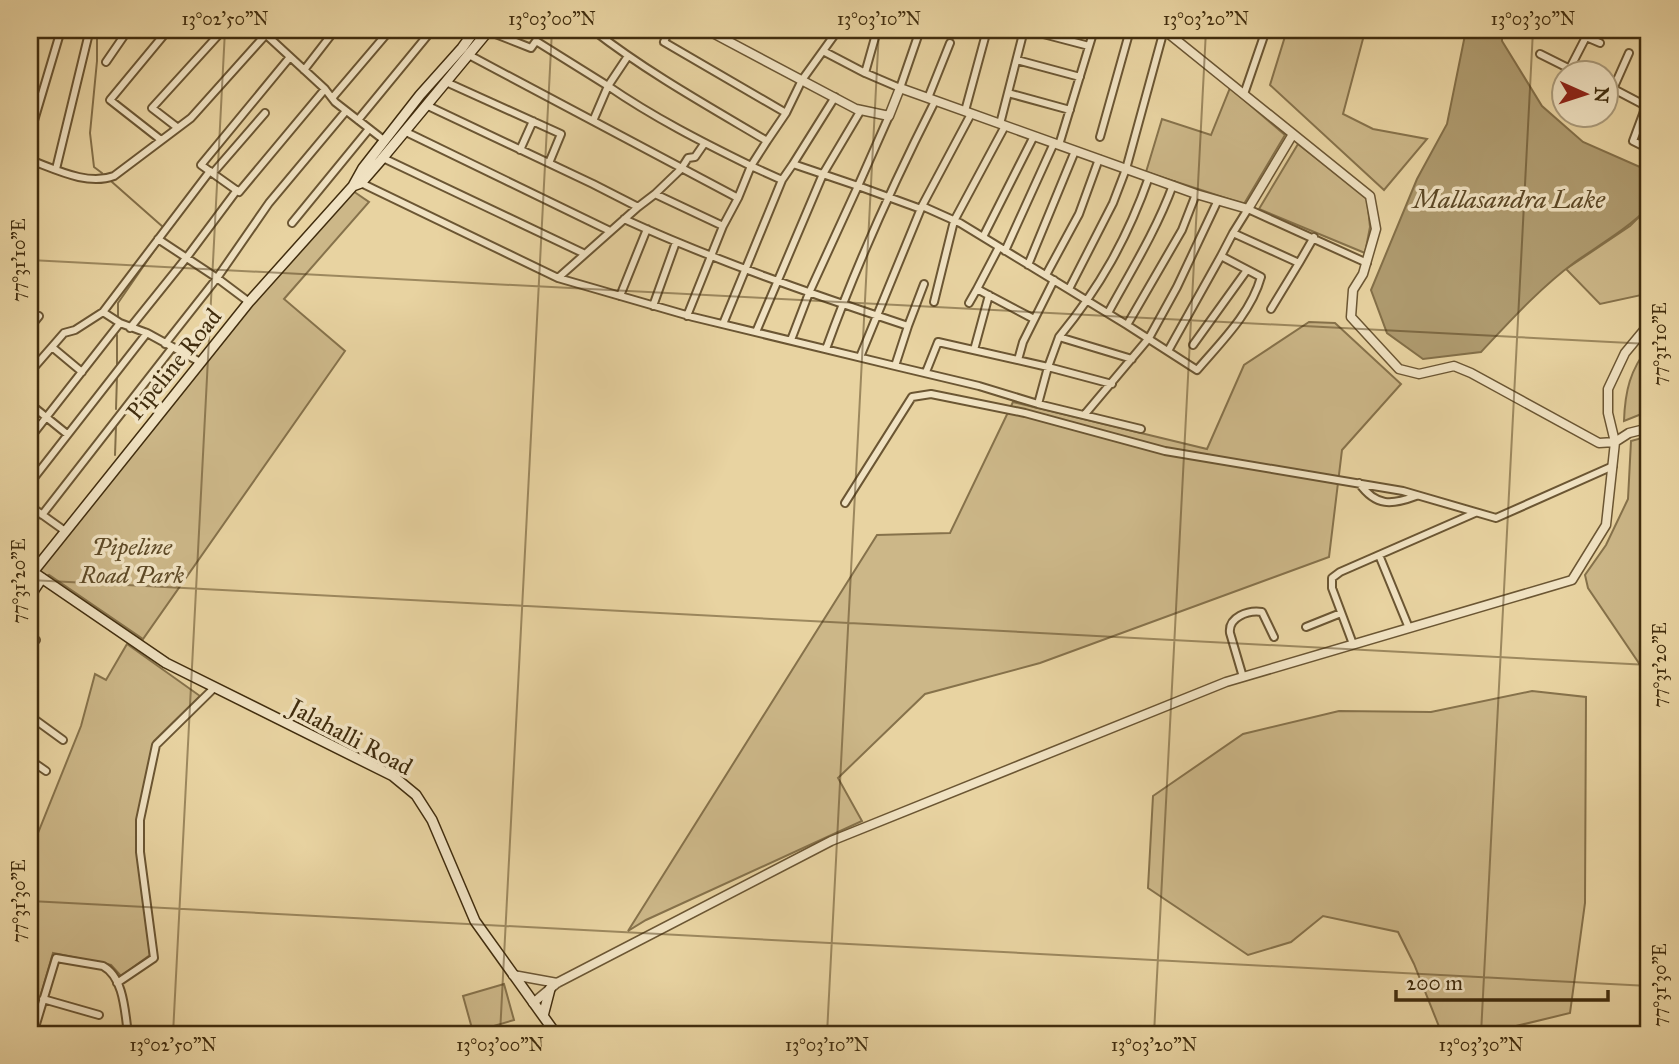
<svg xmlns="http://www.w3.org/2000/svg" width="1679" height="1064" viewBox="0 0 1679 1064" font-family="'IM FELL Great Primer',serif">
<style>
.green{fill:#ccb788;stroke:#86724b;stroke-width:2}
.water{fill:#af9b6f;stroke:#836f48;stroke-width:2}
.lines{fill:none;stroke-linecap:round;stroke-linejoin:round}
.stream{stroke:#836f48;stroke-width:2}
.minor-casing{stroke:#6b5633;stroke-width:10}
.tertiary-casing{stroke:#6b5633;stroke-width:11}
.secondary-casing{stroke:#412d0e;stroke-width:12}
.minor{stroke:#f0e2c2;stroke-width:6}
.tertiary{stroke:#f0e2c2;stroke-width:8}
.secondary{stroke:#f0e2c2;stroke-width:9}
.ticks{fill:none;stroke:#412d0e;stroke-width:2;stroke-opacity:0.45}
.labels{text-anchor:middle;stroke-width:7;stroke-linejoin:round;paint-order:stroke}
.street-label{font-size:24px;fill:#412d0e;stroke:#f0e2c2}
.park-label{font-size:24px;font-style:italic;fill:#5d4926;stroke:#f0e2c2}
.water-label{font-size:26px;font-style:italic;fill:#5c4826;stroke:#f0e2c2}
.neatline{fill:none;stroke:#412d0e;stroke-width:2.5}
.ticks-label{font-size:18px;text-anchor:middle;fill:#412d0e}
</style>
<rect width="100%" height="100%" fill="#e8d3a1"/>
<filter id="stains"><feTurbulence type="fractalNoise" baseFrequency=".00286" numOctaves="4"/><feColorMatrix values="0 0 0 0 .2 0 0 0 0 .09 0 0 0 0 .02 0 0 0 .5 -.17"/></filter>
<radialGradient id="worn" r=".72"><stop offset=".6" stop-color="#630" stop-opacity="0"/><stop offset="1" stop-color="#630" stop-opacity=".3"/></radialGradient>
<!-- green -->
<path class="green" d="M1287 30H1348L1364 35 1343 114 1373 129 1427 139 1384 190 1270 85Z
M1230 88 1285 135 1244 204 1146 172 1162 119 1211 135Z
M1298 144 1367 198 1370 227 1365 253 1259 209Z
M353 191 369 202 284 299 345 351 143 639 49 575 44 577 35 571 249 304Z
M1649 207V307L1641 295 1600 304 1566 269 1630 226Z
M1309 322 1335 323 1401 384 1342 450 1329 557 1040 663 925 694 838 778 862 821 646 920 628 931 877 535 950 533 1013 402 1207 449 1244 365Z
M1649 346V411L1624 421C1625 391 1630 370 1649 346Z
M1649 436V678L1588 588 1585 575 1606 545 1628 499 1631 441Z
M127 644 200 696 154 741 138 820 137 848 150 955 121 976 111 965 53 953 30 1032V853L81 726 95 674 106 680Z
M1532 691 1586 697 1585 903 1570 1013 1483 1034H1442L1414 964 1398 932 1323 916 1291 942 1248 955 1148 888 1153 796 1243 734 1339 711 1431 712Z
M504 984 514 1020 473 1032 463 996Z"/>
<!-- water -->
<path class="water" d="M1466 30H1502V41L1542 106 1583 142 1649 171V207C1627 229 1601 244 1575 262 1540 288 1511 320 1481 352L1423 359 1387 333 1371 290 1417 179 1447 124Z"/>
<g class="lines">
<!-- stream -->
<path class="stream" d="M97 30V61L90 133 94 167 102 173
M112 182 163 227
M118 317V303L158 245
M117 366V335
M116 409 117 376
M115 455 116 426"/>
<!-- minor casing -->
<g class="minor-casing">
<path id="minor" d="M207 30 215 38
M261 30 325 89 335 102 385 141
M593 30C647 72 708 106 767 141L786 113
M669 30 664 42 786 113 802 80 838 30
M864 30 876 34 865 73 900 88 920 30
M1028 30 1089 46
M1590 30 1586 37 1600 43
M488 31 531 48 536 41 608 86 593 121
M30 37 34 30
M823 51 865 73
M1540 54 1580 74
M469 55 738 198 751 166 782 180 793 164 858 186 809 293 791 340
M628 56 608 86C653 117 702 142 751 166L767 141
M290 57 201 165 239 192 325 89
M1017 60 1080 77
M106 62 128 30
M1570 68 1586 37
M304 70 335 30
M446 82 561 134 549 163
M1606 85 1646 106
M1613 89 1629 53
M1008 93 1070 110
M1244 94 1266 30
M333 97 390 30
M928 98 950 43
M426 105 593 184 638 207 655 194 723 226 738 198
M1649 107 1646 106 1633 141 1649 149
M965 111 987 30
M889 116 858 186 921 209
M358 120 432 30
M1000 124 1024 30
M178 128 152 108 223 30
M404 131 610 231
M30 134 61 30
M1100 137 1130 30
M161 140 110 100 168 30
M1059 145 1094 30
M520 150 533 121
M383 158 583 253
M30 160C55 169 87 186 114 176L191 118 270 30
M793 164 835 97
M56 169 89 33
M213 173 265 113
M359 182 558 278 638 207
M655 194 681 169 688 158 695 157 704 144
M922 206 971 114
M624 219C716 261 812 294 908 326L895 366 979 386 1038 404 1141 429
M292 223 369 129
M1233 233 1248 209 1367 263
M983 237 1034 136
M158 239 217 278 269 203 346 111
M999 247 977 289 1034 319
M1005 251 1054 143
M1299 263 1314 237
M1028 265 1075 151
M1046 275 1079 214 1099 159
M558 278 693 317 895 366
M1069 289 1113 203 1126 169 1164 30
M620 296 647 229
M934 302 954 221 1005 126
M969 303 977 289
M653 306 676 242
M103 312 120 323 147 333 200 362
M1108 313C1131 271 1156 231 1173 185
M687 316 723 226
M723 324 782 180
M1127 325 1182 230 1196 194
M908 326 924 284
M30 327 39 316
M130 328 187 257 237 190
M756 332 823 174 861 110
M1059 337C1100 287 1127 239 1149 177
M165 344 217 278 249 302
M1193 345 1247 270
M52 347 82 372
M826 349C857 263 894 182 935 101
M974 350 989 295
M1168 351 1221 256
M860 357 922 206 960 223 1127 325 1197 370C1221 342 1251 313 1261 277L1221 256 1233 233 1299 263 1271 309
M1018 360 1023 342 1054 280
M30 372 64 333 75 330 103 312 210 171
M926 372 938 342 1048 367 1038 404
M1112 384 1048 367 1059 337 1132 359
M30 404 67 434
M1085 414 1149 338 1177 287 1218 200
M30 438 120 323
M30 483 147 333
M1359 483C1376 507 1392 505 1416 496
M845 503 912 397 931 394 1025 413 1165 451 1403 491 1496 518 1613 466
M30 506 65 531
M42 515 172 348
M1379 555 1409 628
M1306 627 1341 613
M30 635 36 640
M1353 644 1332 588V578L1340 572 1475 513
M1243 677 1230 633C1228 617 1248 610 1262 612L1274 637
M30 716 63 740
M30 760 46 771
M117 983 154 958 140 852V820L156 745 214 688
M43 999 99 1015
M33 1034 56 958 103 966C124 977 125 1013 128 1034"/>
</g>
<!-- tertiary casing -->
<g class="tertiary-casing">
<path id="tertiary" d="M707 30 856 109 889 116 900 88 1196 194 1248 209 1293 134
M1164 30 1370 196 1376 229 1363 274 1353 290 1351 317 1399 369 1419 374 1454 366 1471 373 1599 443 1615 442 1629 433 1649 428
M513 975 557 983
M533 1003 557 983 831 841 1226 682 1572 580 1606 525 1615 442 1608 413V389L1625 353 1649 324"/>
</g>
<!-- secondary casing -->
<g class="secondary-casing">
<path id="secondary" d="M353 186 361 183 381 160 489 30
M30 570 166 663 393 776 416 795 432 820 475 921 556 1034
M33 572 249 302 353 186 363 168 420 95 462 48 475 30
M30 601 34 590 42 578
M543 1016 550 989"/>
</g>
<!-- minor -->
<use href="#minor" class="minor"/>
<!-- tertiary -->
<use href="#tertiary" class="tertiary"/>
<!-- secondary -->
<use href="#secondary" class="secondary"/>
</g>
<!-- ticks -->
<path class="ticks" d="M30 260 1649 344M30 580 1649 665M30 901 1649 986M173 1034 225 30M500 1034 552 30M827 1034 879 30M1154 1034 1206 30M1481 1034 1533 30"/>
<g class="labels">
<!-- street labels -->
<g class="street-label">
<text transform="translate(174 364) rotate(-51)" y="8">Pipeline Road</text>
<text transform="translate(351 737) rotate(28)" y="8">Jalahalli Road</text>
</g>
<!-- park labels -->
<g class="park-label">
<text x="132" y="555">Pipeline<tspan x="132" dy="28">Road Park</tspan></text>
</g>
<!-- water labels -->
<g class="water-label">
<text x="1509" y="208">Mallasandra Lake</text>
</g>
</g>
<!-- margin -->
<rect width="1679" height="1064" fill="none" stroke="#e8d3a1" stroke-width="77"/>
<!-- north arrow -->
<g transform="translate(1585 94) rotate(93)"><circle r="33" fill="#f0e2c2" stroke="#aa9a7a" stroke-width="2"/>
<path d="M0-5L12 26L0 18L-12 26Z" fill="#8f2418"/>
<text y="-10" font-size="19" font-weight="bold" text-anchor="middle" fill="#412d0e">N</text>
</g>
<!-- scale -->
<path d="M1396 990v10h212v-10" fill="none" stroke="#412d0e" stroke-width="3.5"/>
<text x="1406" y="990" font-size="21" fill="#412d0e" stroke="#f0e2c2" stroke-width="5" paint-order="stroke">200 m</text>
<rect x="38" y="38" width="1602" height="988" class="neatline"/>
<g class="ticks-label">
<text x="225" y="25">13°02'50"N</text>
<text x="552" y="25">13°03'00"N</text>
<text x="879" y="25">13°03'10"N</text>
<text x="1206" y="25">13°03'20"N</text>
<text x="1533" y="25">13°03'30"N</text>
<text transform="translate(19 260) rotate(-90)" y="6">77°31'10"E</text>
<text transform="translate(1660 344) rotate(-90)" y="6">77°31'10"E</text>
<text transform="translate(19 581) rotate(-90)" y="6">77°31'20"E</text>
<text transform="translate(1660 665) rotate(-90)" y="6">77°31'20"E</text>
<text transform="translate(19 901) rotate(-90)" y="6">77°31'30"E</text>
<text transform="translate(1660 985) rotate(-90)" y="6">77°31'30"E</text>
<text x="173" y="1051">13°02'50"N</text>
<text x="500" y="1051">13°03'00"N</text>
<text x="827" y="1051">13°03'10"N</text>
<text x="1154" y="1051">13°03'20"N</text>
<text x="1481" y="1051">13°03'30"N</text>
</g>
<rect width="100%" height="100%" filter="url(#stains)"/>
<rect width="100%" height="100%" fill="url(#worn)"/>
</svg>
